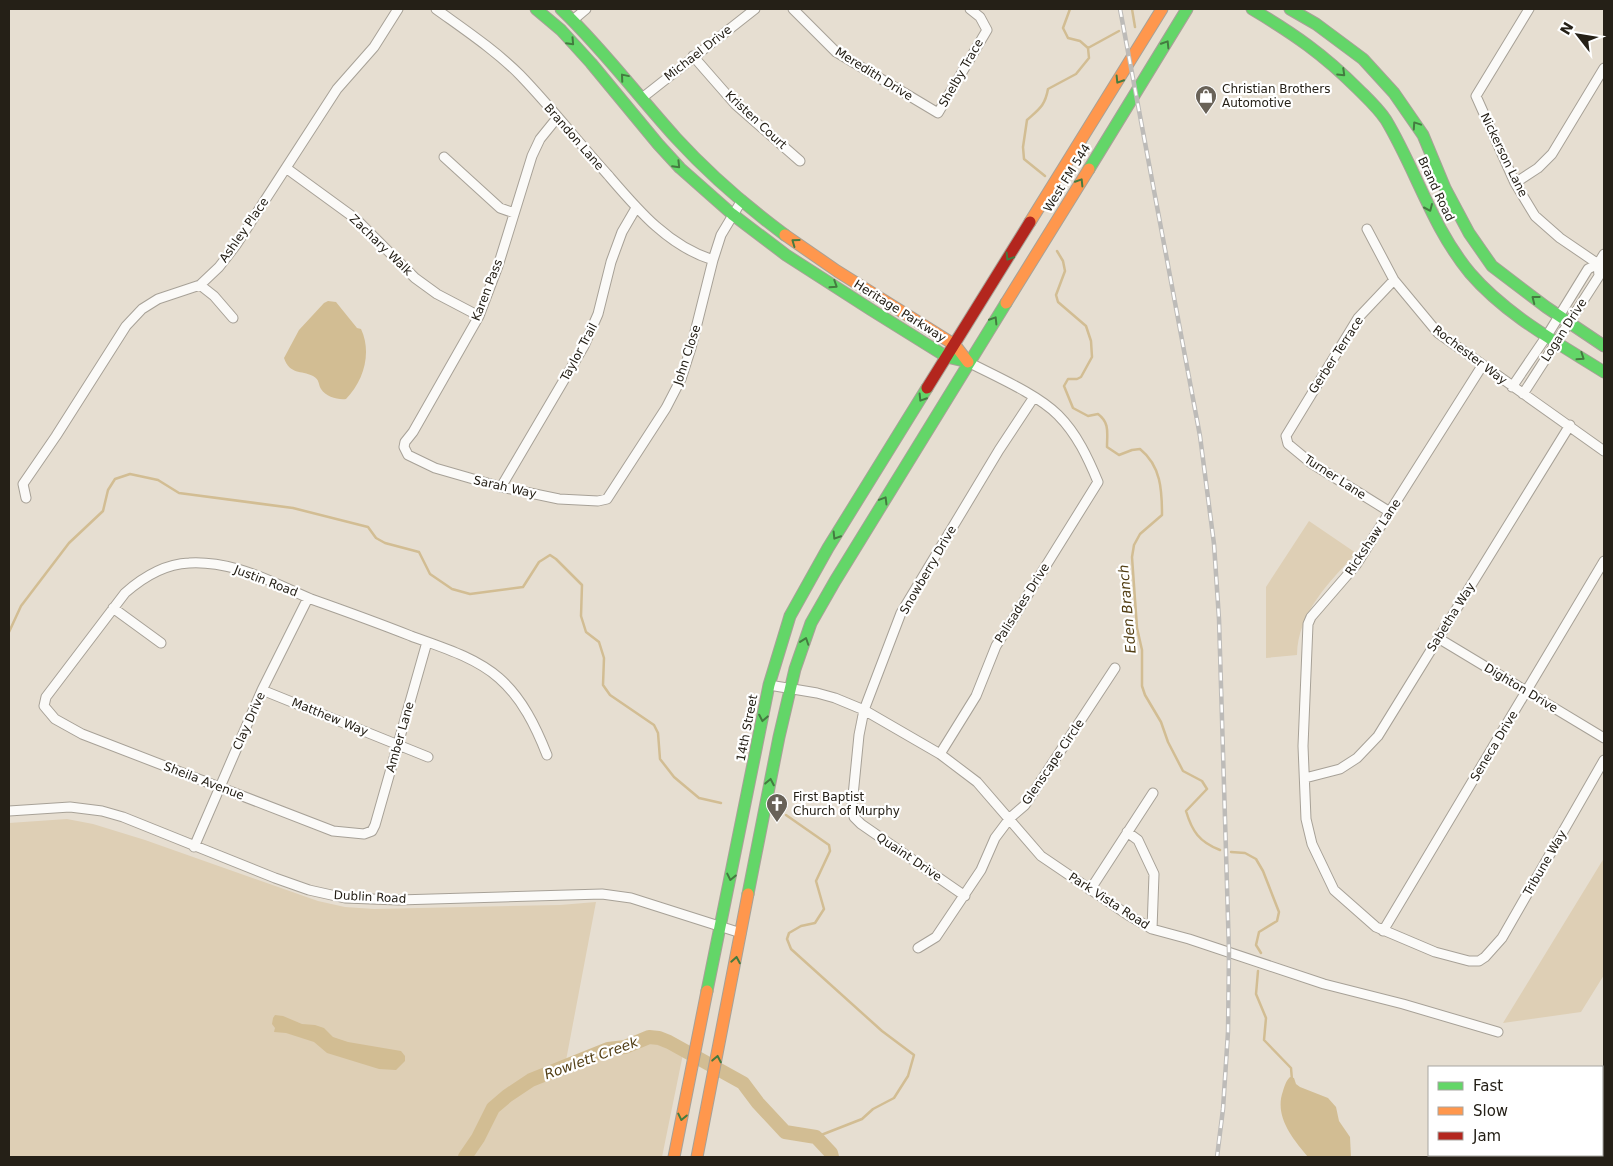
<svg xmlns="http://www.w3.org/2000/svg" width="1613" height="1166" viewBox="0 0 1613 1166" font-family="'DejaVu Sans',sans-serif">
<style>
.green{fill:#decfb5}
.water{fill:#d2bd93}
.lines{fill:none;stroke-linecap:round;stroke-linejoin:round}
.stream{stroke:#d2bd93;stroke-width:2.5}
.river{stroke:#d2bd93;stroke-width:14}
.street-casing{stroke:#a7a197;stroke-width:11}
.fast-casing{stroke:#a7a197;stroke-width:13}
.slow-casing{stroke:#a7a197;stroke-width:13}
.jam-casing{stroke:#a7a197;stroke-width:13}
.street{stroke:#fbfaf8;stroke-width:9}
.fast{stroke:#63d668;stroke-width:11}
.slow{stroke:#ff974d;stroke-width:11}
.jam{stroke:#b3261e;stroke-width:11}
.rail-casing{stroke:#bdbbb8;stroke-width:4.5}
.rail{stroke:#fff;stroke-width:2.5;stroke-dasharray:8;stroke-linecap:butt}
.oneway{stroke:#447b40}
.labels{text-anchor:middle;stroke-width:4.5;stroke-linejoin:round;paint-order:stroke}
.street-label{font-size:12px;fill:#252017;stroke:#fff}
.poi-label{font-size:12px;fill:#252017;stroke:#fff;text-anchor:start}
.water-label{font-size:14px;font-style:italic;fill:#523e14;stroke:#fff}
</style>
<rect width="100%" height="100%" fill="#e6ded1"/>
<!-- green -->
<path class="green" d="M1309 521 1356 553C1329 583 1298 612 1297 655L1266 658V587Z
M67 819 93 824 145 840 318 901 345 907 374 909 560 905 596 902 564 1071 655 1042 683 1054 662 1157H9V823Z
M1604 858V975L1581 1012 1503 1023Z"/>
<!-- water -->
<path class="water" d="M328 301 336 302 357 328 361 329C372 352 364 381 346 399 338 400 326 397 321 389 318 384 320 380 313 376 301 370 290 375 284 358L299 330 324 303Z
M275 1015 283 1016 302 1024 315 1025 324 1028 333 1037 348 1042 401 1051 405 1056V1061L396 1070 379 1069 327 1053 314 1042 286 1033 274 1032 275 1028 272 1024 273 1018Z
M1290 1077 1294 1078 1296 1084 1300 1087 1328 1098 1336 1107 1339 1121 1350 1137 1351 1157H1308C1292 1138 1274 1116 1283 1091 1285 1085 1286 1081 1290 1077Z"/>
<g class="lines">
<!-- stream -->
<path class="stream" d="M1132 9 1135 27
M1088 48 1119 31
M1045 176 1024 159 1023 147 1027 120C1039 109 1045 106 1048 89L1076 74 1089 58 1088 48 1080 41 1068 38 1063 28 1070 9
M1057 251 1063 261 1065 271 1056 295 1058 302 1086 326 1091 341 1092 357 1081 377 1077 379H1068L1064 386 1073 408 1088 416 1098 414C1110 423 1107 433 1107 447L1119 455 1132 450 1140 449C1161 466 1162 490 1162 515L1140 534 1134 545 1132 557 1137 628 1142 650V686L1145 695 1161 722 1168 742 1183 771 1202 781 1207 789 1186 811C1192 831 1199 842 1220 850
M9 632 21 606 69 543 103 511 108 490 115 479 130 474 158 480 179 493 293 508 368 527 376 538 385 543 419 552 430 574 452 589 470 594 523 587 539 562 550 555 556 559 582 585 581 616 586 632 599 642 604 658 603 685 610 695 654 725 658 733 660 759 674 777 699 798 721 803
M786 815 829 845 830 851 816 881 824 909 815 923 801 926 789 933 787 939 791 949 882 1031 914 1055 908 1076 894 1098 873 1109 862 1119 816 1137
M1231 852 1245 853 1256 859 1263 871 1279 912 1277 921 1259 932 1256 945 1261 953
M1258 971 1256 994 1266 1018 1264 1040 1291 1068 1292 1080"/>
<!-- river -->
<path class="river" d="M465 1157 478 1138 493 1108 507 1096 531 1080 608 1049 625 1047 649 1037 659 1038 669 1042 743 1083 758 1103 785 1132 816 1137 831 1153 832 1157"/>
<!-- street casing -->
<g class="street-casing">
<path id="street" d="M436 9C465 30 495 50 520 75 551 107 578 142 608 175 638 210 668 246 713 260
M793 9 836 52 938 113 987 30 980 17 970 9
M1529 9 1476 96 1515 183 1535 216 1560 238 1604 268
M573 20 586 9
M693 56 735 104 800 161
M642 98 755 9
M557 118 540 139 532 156 498 266 479 316 413 432 405 442 404 447 408 455 435 468 501 487 559 499 598 501 607 499 666 408 681 379 691 348 713 260 721 235 742 200
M444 157 500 208 514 213
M286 168 356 219 415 278 437 294 479 316
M1515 183 1538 168 1552 154 1604 68
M1367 229 1394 280 1438 333 1604 451
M200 285 214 296 233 318
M1482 366 1356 565 1311 617 1308 624 1303 746 1306 819 1312 844 1334 890 1376 927 1435 952 1469 961H1479L1485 957 1502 938 1604 760
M1512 387 1548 334 1588 269 1598 264 1604 254
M1523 394 1599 276 1598 264
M501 487 584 346 598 314 611 262 622 232 636 208
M26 498 23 484 56 436 126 326 142 309 158 299 200 285 219 267 236 245 337 89 374 47 398 9
M1390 512 1311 463 1288 444 1286 436 1358 318 1394 280
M113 608 161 643
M1438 638 1604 738
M427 642 375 825 372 831 364 834 333 831 82 734 55 719 44 706 46 697 125 593C142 578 165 564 189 563 204 562 223 565 238 569 263 576 287 589 311 599 345 611 378 623 411 636 441 647 475 657 499 678 522 698 536 727 547 755
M769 685 817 693 835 698 864 710 940 754 977 782 1041 856 1128 915 1152 929 1189 939 1324 984 1403 1004 1498 1032
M262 690 428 757
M940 754 976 696 996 646 1098 482C1088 458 1077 434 1058 415 1037 394 995 376 968 362
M1305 778 1340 769 1357 758 1378 736 1570 425
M9 811 70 807 102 811 123 817 275 878 309 890 345 898 398 900 602 894 631 898 741 933
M1127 832 1138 840 1154 874 1152 929
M194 847 262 690 308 598
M1090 890 1153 793
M965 896 861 824 854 817 852 806 859 735 864 710 901 613 999 450 1034 397
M1383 931 1604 561
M918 948 936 937 981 870 995 838 1010 818 1025 805 1115 668
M1604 1105 1603 1115 1604 1119"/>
</g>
<!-- fast casing -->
<g class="fast-casing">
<path id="fast" d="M536 9 561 30 591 63 658 144 680 168 732 214 786 255 870 309 947 357 968 362
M561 9C603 49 637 95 676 138 709 174 746 206 785 235
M1252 9C1294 34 1323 54 1358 89 1368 99 1378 108 1386 120 1416 170 1432 227 1470 273 1506 315 1558 343 1604 372
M1290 9 1316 24 1363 59 1394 93 1423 135 1445 188 1469 233 1492 266 1546 307 1604 346
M1089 169 1187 9
M748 894 779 737 795 669 811 623 835 581 1006 303
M707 991 769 685 790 616 828 548 927 388"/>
</g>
<!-- slow casing -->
<g class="slow-casing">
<path id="slow" d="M1030 222 1162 9
M785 235 837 271 955 345 968 362
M1006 303 1089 169
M674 1157 707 991
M697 1157 748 894"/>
</g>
<!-- jam casing -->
<g class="jam-casing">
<path id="jam" d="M927 388 1030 222"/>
</g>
<!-- street -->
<use href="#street" class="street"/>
<!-- fast -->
<use href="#fast" class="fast"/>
<!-- slow -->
<use href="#slow" class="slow"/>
<!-- jam -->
<use href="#jam" class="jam"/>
<!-- rail casing -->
<g class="rail-casing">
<path id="rail" d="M1120 9 1200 436 1214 544 1219 619 1229 952 1228 1032 1223 1109 1217 1157"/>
</g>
<!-- rail -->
<use href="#rail" class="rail"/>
</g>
<!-- one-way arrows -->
<defs><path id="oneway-chevron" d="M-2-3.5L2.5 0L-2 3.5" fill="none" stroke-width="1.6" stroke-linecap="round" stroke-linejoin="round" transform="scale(1.25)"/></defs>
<g class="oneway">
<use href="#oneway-chevron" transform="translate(571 42) rotate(47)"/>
<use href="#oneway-chevron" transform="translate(1166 44) rotate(-58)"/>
<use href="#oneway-chevron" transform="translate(1342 73) rotate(44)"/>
<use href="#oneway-chevron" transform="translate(624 77) rotate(-130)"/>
<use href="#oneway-chevron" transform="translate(1119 80) rotate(122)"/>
<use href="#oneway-chevron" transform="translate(1416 125) rotate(-124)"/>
<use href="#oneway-chevron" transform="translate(677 165) rotate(46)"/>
<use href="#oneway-chevron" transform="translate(1080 182) rotate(-58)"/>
<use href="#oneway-chevron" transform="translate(1429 208) rotate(66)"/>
<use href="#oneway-chevron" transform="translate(795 242) rotate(-144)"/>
<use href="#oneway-chevron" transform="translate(1009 257) rotate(122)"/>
<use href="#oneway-chevron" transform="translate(834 285) rotate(33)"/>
<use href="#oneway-chevron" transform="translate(1535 299) rotate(-142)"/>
<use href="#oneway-chevron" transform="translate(994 320) rotate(-58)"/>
<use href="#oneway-chevron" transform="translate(1581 357) rotate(34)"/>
<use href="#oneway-chevron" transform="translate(922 398) rotate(122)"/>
<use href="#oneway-chevron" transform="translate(884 500) rotate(-59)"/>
<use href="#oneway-chevron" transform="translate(836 536) rotate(122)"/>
<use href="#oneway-chevron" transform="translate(805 641) rotate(-71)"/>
<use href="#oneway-chevron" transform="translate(763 718) rotate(101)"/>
<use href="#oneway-chevron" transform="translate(770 782) rotate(-79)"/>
<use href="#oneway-chevron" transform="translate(731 877) rotate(102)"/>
<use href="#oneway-chevron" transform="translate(736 960) rotate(-80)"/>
<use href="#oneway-chevron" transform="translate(717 1059) rotate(-79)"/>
<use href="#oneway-chevron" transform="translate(682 1117) rotate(102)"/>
</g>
<!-- icons -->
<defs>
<g id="shop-pin" transform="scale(1.125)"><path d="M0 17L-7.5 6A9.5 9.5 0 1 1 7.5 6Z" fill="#696258" stroke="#fff"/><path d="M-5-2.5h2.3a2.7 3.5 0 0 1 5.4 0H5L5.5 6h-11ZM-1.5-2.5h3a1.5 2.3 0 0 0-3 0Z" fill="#fff"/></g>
<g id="church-pin" transform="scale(1.125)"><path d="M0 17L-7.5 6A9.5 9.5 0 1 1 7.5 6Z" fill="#696258" stroke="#fff"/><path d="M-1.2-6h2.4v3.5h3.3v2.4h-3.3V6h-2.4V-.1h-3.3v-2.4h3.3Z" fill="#fff"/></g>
</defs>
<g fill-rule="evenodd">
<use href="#shop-pin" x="1206" y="96"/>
<use href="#church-pin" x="777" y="804"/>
</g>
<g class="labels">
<!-- street labels -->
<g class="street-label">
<text transform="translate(698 53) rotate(-38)" y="4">Michael Drive</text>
<text transform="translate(961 73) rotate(-60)" y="4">Shelby Trace</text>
<text transform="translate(874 74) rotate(32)" y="4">Meredith Drive</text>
<text transform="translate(756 120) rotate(43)" y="4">Kristen Court</text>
<text transform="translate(574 137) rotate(49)" y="4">Brandon Lane</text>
<text transform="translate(1504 155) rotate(64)" y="4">Nickerson Lane</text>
<text transform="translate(1067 178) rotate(-58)" y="4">West FM 544</text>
<text transform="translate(1436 189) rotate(65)" y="4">Brand Road</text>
<text transform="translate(244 230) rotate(-55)" y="4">Ashley Place</text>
<text transform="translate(381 245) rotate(44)" y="4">Zachary Walk</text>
<text transform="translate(487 290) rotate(-69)" y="4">Karen Pass</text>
<text transform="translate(900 311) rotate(32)" y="4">Heritage Parkway</text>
<text transform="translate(1564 330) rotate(-57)" y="4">Logan Drive</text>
<text transform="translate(579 352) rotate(-62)" y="4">Taylor Trail</text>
<text transform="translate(687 355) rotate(-72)" y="4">John Close</text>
<text transform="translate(1336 355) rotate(-57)" y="4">Gerber Terrace</text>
<text transform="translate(1470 355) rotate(37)" y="4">Rochester Way</text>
<text transform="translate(1335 477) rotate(33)" y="4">Turner Lane</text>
<text transform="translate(505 487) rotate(13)" y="4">Sarah Way</text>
<text transform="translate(1373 537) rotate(-56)" y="4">Rickshaw Lane</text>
<text transform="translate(928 570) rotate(-60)" y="4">Snowberry Drive</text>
<text transform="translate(266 581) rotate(21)" y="4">Justin Road</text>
<text transform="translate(1022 603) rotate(-58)" y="4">Palisades Drive</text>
<text transform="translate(1451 617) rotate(-58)" y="4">Sabetha Way</text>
<text transform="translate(1521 688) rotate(31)" y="4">Dighton Drive</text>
<text transform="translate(330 717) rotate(22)" y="4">Matthew Way</text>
<text transform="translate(249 721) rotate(-66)" y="4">Clay Drive</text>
<text transform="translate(747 728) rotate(-79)" y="4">14th Street</text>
<text transform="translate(400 737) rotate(-74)" y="4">Amber Lane</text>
<text transform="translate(1494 746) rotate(-59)" y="4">Seneca Drive</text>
<text transform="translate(1053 762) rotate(-56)" y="4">Glenscape Circle</text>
<text transform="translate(204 781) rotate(21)" y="4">Sheila Avenue</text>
<text transform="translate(909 857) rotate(34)" y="4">Quaint Drive</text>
<text transform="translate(1545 863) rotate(-60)" y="4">Tribune Way</text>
<text transform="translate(370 897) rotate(3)" y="4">Dublin Road</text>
<text transform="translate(1109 901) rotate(33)" y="4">Park Vista Road</text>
</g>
<!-- poi labels -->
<g class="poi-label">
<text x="1222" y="93">Christian Brothers<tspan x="1222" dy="14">Automotive</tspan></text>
<text x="793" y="801">First Baptist<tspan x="793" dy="14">Church of Murphy</tspan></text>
</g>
<!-- water labels -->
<g class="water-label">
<text transform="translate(1127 609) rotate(-95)" y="5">Eden Branch</text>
<text transform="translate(591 1058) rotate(-20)" y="5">Rowlett Creek</text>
</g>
</g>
<!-- border -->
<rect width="1613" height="1166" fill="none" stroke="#252017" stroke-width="20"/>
<!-- legend -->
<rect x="1428" y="1066" width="175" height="90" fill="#ffffff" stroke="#a8a6a2"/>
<rect x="1438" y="1082" width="25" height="8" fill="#63d668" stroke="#a8a6a2"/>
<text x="1473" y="1091" font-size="15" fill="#252017">Fast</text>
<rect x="1438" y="1107" width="25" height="8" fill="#ff974d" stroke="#a8a6a2"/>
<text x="1473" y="1116" font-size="15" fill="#252017">Slow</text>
<rect x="1438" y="1132" width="25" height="8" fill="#b3261e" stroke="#a8a6a2"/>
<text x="1473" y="1141" font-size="15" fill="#252017">Jam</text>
<!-- north arrow -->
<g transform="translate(1578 35) rotate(301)" stroke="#ffffff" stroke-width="4" paint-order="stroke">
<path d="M0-4L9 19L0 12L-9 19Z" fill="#252017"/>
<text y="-8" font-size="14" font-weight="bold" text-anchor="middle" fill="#252017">N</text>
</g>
</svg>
